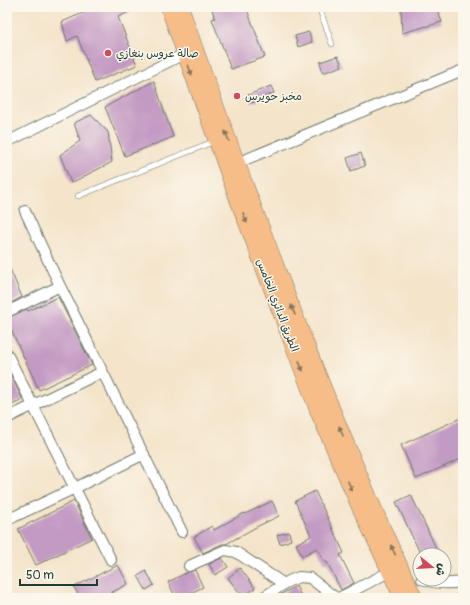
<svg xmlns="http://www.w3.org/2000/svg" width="470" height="605" viewBox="0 0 470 605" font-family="Pangolin,'Playpen Sans Arabic',sans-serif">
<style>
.building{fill:#c39ac3}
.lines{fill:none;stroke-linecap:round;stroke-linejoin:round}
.service-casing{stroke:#6a7768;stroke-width:6}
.minor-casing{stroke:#6a7768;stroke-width:12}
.primary-casing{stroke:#6a7768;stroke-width:16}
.service{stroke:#fff;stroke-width:5}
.minor{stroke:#fff;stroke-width:10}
.primary{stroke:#f7bd88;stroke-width:15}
.oneway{fill:#80775a}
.poi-dot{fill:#d1495b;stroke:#fbf7ec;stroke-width:1.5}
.labels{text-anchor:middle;stroke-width:3;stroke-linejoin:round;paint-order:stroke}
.poi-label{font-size:11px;fill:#1f3d34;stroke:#fbf7ec;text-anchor:start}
.street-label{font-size:11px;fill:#1f3d34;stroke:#fbf7ec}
</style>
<rect width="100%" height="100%" fill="#fbf7ec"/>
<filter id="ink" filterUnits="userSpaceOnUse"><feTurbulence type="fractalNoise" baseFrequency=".025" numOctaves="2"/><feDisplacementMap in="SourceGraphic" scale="8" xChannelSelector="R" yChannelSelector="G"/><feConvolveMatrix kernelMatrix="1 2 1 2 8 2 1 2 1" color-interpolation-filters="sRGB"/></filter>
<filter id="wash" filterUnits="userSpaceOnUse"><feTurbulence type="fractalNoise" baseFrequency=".012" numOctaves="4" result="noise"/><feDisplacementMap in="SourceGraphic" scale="16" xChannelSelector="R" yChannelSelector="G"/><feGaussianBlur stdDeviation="0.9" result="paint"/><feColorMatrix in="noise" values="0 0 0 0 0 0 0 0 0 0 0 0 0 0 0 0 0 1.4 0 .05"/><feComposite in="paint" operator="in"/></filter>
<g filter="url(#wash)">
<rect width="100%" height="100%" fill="#f4e4ca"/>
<g id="blocks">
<!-- building -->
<path class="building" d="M84 7H140L118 17 137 65 95 82 77 36 67 41 62 22 85 12Z
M211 7H246L265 57 231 69 212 19 215 18Z
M401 7H436L442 22 402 33Z
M309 32 312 42 298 47 295 36Z
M338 56 342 66 323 73 320 62Z
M154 81 173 137 125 156 105 107Z
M271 86 274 93 251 103 248 95Z
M91 115 108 132 112 162 71 183 60 155 80 141 74 123Z
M361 153 365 166 351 171 347 158Z
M7 262 22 297 7 305Z
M58 297 92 365 39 390 7 321V318L27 309 28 311Z
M7 368 23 400 7 407Z
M463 417V458L416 479 401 445Z
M315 491 344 553 340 555 354 583 341 590 327 562 325 563 317 548 302 556 296 544 311 536 295 501Z
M411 495 430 535 439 555H421L396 502Z
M74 501 92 538 36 565 18 529Z
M272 501 279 516 258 526 226 544H222L203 553 194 537 212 526 214 530 244 513 245 514Z
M289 532 291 540 280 544 277 535Z
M222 558 228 567 215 575 209 564Z
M118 565 128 584 101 598H80L74 587Z
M240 568 255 588 243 597 228 578Z
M195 570 203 587 180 598H176L168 582 188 572Z
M146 571 154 585 146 590 138 576Z
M296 586 302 598H274L280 595Z"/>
</g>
</g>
<g filter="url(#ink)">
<use href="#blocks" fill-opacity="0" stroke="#6a7768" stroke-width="1"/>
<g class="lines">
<!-- service casing -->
<g class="service-casing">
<path id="service" d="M319 7 332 44
M78 196 215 141"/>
</g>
<!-- minor casing -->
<g class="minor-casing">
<path id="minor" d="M7 142 184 54
M237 163 463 70
M25 211 60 286 182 532
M7 312 60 286
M7 354 111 560
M7 418 102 372
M7 520 75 488 144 454
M189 566 225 550 236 552 284 584
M422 579C435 584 449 584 463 582
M262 598 289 581 299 577 310 578 336 598
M339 598 389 572
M460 598 463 595"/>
</g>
<!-- primary casing -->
<g class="primary-casing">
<path id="primary" d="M168 7 238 201 318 412 358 504 402 598
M181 7C208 87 238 165 268 244 313 364 360 483 415 598"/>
</g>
<!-- service -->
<use href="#service" class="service"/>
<!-- minor -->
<use href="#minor" class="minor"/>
<!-- primary -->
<use href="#primary" class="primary"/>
</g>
<!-- one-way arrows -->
<defs><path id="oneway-solid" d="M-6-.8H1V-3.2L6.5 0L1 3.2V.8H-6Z"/></defs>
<g class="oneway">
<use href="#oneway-solid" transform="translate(190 70) rotate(70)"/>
<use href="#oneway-solid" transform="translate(227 136) rotate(-111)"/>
<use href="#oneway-solid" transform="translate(245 218) rotate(69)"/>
<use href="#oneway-solid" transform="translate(293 310) rotate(-111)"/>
<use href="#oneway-solid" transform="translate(301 366) rotate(69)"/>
<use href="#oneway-solid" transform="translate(341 431) rotate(-112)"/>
<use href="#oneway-solid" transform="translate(350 486) rotate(67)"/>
<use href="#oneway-solid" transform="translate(393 550) rotate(-115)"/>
</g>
</g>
<!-- markers -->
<g class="poi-dot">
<circle cx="108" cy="53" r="4"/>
<circle cx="237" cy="96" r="4"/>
</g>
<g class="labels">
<!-- poi labels -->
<g class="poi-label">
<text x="116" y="57">صالة عروس بنغازي</text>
<text x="245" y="100">مخبز حويرس</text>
</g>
<!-- street labels -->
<g class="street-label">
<text transform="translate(278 305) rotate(69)" y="4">الطريق الدائري الخامس</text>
</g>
</g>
<!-- margin -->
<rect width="470" height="605" fill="none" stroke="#fbf7ec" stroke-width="24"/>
<!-- north arrow -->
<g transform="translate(432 567) rotate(108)"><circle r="19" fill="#fbf7ec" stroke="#a3ada2"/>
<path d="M0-3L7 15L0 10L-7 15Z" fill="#d1495b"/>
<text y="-6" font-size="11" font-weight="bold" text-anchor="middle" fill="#1f3d34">ش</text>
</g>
<!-- scale -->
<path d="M20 579v6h77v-6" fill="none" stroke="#1f3d34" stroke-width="2"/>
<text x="26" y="579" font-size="12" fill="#1f3d34" stroke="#fbf7ec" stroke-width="3" paint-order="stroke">50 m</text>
</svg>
